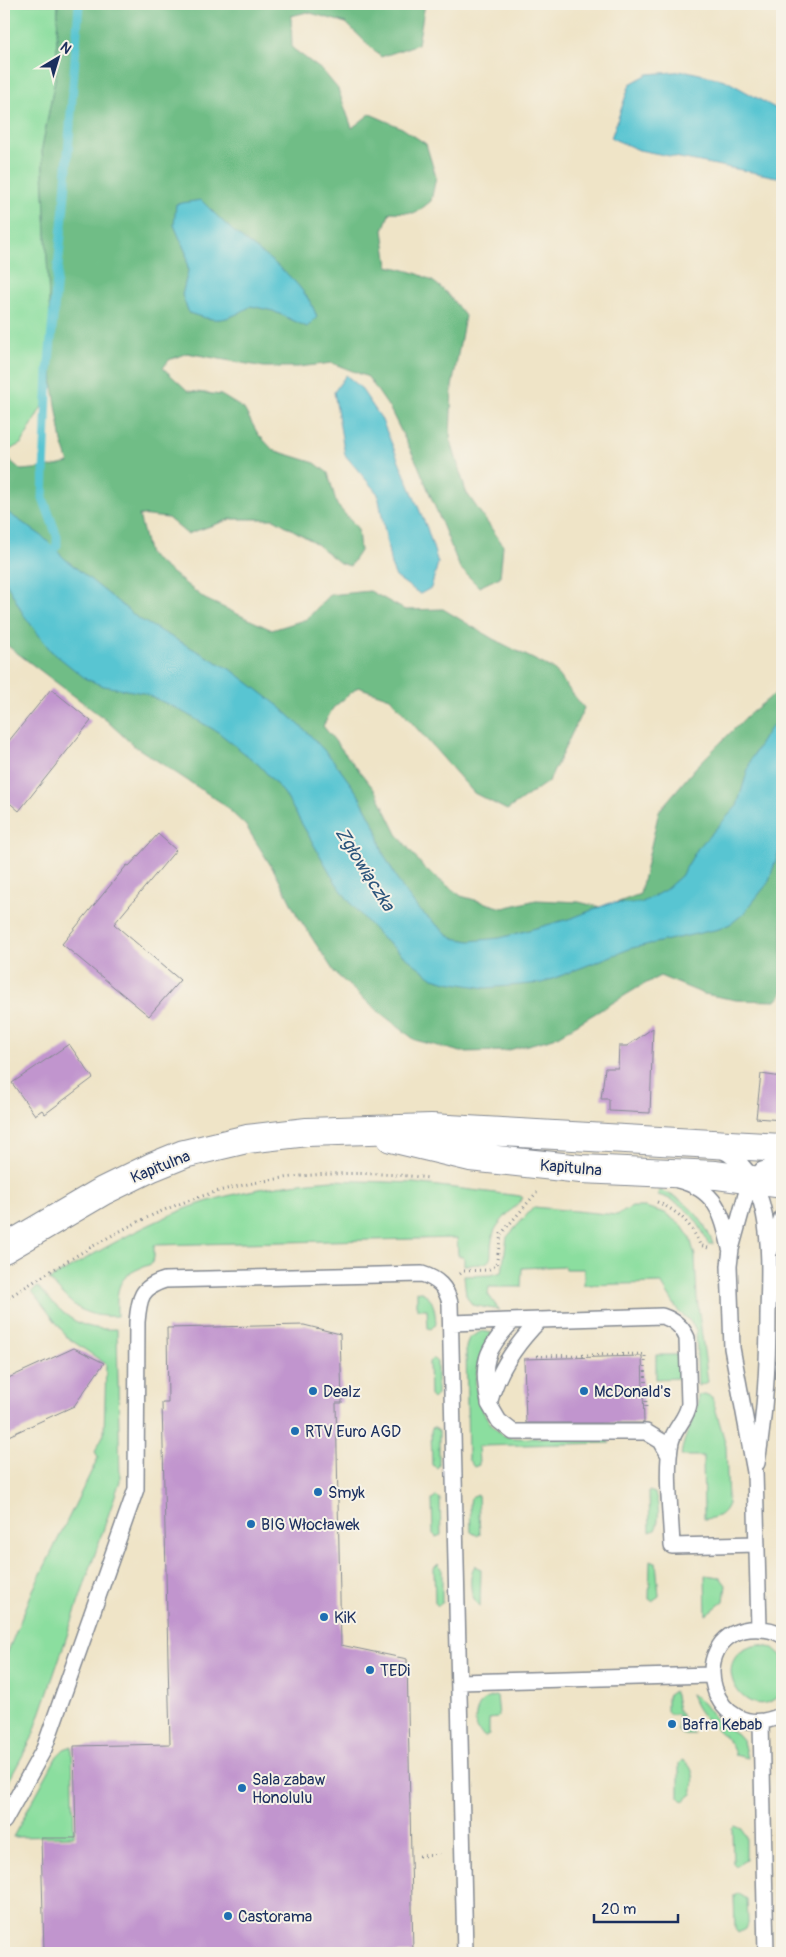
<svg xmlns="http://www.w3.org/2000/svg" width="786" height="1957" viewBox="0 0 786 1957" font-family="Pangolin,sans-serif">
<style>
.green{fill:#8bde9f;stroke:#53867e}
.forest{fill:#70bd86;stroke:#467672}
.water{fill:#59c5d2;stroke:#3a7a98}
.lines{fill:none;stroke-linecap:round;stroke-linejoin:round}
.stream{stroke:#59c5d2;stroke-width:9}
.building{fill:#c195ce}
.lane-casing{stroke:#858a92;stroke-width:18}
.secondary-casing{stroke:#858a92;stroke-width:30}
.path{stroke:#858a92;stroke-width:3;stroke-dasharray:1 4;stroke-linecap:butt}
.lane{stroke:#fff;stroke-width:15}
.secondary{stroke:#fff;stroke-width:28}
.poi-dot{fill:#1f6fb2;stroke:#f7f3e8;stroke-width:2}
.labels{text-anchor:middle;stroke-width:4;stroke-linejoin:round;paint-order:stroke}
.street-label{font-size:16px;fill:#1b2f5e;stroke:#f7f3e8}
.poi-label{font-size:16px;fill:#1b2f5e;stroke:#f7f3e8;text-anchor:start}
.water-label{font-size:18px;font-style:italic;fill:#2a547b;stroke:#f7f3e8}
</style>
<rect width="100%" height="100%" fill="#f7f3e8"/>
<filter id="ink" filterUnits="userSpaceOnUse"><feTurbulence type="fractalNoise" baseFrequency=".02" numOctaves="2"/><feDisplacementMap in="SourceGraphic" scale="10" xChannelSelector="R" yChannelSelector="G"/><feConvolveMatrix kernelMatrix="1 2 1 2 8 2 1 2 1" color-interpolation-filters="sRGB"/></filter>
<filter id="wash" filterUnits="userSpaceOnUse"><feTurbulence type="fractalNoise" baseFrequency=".0096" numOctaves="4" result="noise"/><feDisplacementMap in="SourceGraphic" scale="20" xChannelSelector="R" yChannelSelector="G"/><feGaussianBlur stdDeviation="1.12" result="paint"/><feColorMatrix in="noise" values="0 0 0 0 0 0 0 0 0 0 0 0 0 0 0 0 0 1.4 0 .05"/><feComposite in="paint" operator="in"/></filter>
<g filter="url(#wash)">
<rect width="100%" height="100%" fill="#efe4c7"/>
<!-- green -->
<path class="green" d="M4 4H58L56 75 42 148 53 386 22 443 4 453Z
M332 1180 414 1183 520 1196 523 1198C516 1206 497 1223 494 1232 485 1259 503 1264 464 1265V1258L458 1255 457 1238 154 1245V1258L151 1264C119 1275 116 1283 117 1316 81 1318 72 1304 49 1280 92 1255 134 1230 180 1211 228 1192 281 1184 332 1180Z
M659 1190C686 1199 703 1217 713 1244H708C699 1220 684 1202 658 1195Z
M534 1207 617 1215 632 1207H645L665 1213 682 1226 690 1238 695 1256 697 1298 708 1382 698 1386 696 1330 689 1320 679 1312 661 1283 584 1285V1269H565L564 1266 522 1268 521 1287H489L488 1294 499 1310 472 1305 466 1295 464 1276 491 1275 502 1272 507 1237Z
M38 1287C64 1315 77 1331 117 1329L120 1481 32 1738 4 1790V1661L33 1590 98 1458 95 1451 104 1434 106 1364 68 1338 32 1291Z
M417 1291C434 1294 435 1310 436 1324L431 1329 428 1328 427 1309H417Z
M482 1331 492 1333C480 1357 468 1381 482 1409 487 1419 497 1434 508 1437 529 1442 597 1429 610 1443L478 1446 479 1465 474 1467 468 1459 466 1347 469 1338Z
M656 1355H678L679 1378 656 1379Z
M433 1358 437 1362V1395L433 1399 430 1396 429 1362Z
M705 1394 712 1397 726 1445 728 1504C723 1516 716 1518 704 1519L703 1456H681C683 1433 699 1417 698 1395Z
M433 1427 439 1431V1466L437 1468 432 1465 431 1431Z
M649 1491 655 1493C659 1502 660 1522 655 1530L650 1532Z
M478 1495 480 1534 478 1536 471 1532 470 1503 471 1498Z
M437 1496 440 1499 441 1535 436 1537 433 1534 432 1500Z
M650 1560 656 1562 659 1596 652 1601 649 1599Z
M438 1564 442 1568V1603L438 1606 435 1603 434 1568Z
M476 1565V1567L481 1569 480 1606C469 1601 468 1571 476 1565Z
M705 1575 720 1577 726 1585 724 1601 706 1615Z
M759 1645 773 1648 782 1656V1692C748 1733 700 1654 759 1645Z
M674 1691 678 1710 694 1734H683L678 1730V1714H670L667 1711V1696Z
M691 1694 703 1703 717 1721 737 1734 743 1741 747 1758 735 1755C729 1730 700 1726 691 1694Z
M497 1696 499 1716 497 1718 489 1719V1735L485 1737 476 1729C473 1715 479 1696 497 1696Z
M72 1746 74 1836 13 1837 57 1756 64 1749Z
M682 1760C695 1766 695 1782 692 1794L683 1801 679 1797V1764Z
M735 1826 742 1829 746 1837V1860L736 1866 733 1863 732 1829Z
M738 1893 747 1899 748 1921 745 1929 738 1933 735 1929 734 1895Z"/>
<!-- forest -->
<path class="forest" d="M58 4H425L418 44 381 57 346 23 307 12 291 16 292 48 323 71 338 89 352 128 370 114 402 128 426 144 436 177 431 201 416 213 390 212 383 230 388 266C430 275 439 281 465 316L452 387 450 438 466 492 503 545 500 577 479 587 460 568 418 465 390 409 368 377 332 363 298 367H264L187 353 169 360 163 368 188 391 221 395 244 409 258 434 273 450 315 463 328 473 337 505 358 529 360 551 350 566 340 563 312 541 274 519H231L187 534 168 518 139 515 149 555 205 599 272 630 307 619 329 595 370 591 405 610 443 609 493 639 553 669 584 708 549 781 507 810 474 793 390 698 358 687 333 708 323 726 377 793 397 834 425 869 461 896 503 908 536 900 579 902 603 908 640 894 659 811 697 766 747 716 782 688V994L776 1001 736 1000 704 994 660 976 639 987 554 1038 505 1051 461 1052 415 1040 373 1007 335 973 297 915 278 877 246 826 222 803 133 745 106 720 4 643V455L21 470 46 468 69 463 62 442 53 386 42 148 56 75Z"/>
<!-- water -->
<path class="water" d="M687 71 725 80 782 112V176L777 177 639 150 611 138 630 84 648 74Z
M201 200C211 210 221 220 232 230 262 256 303 277 317 317L307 327 273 311 251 306C227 321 217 323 189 313L182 295 188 271 186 253 174 225 176 204Z
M346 375 360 387 381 418 427 528 438 563 431 588 420 594 396 577 391 565 378 494 345 455 334 392Z
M4 510 42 536 65 559 139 619 233 671 280 707 309 734 333 760 358 794 376 828 383 853 399 883 418 909 452 938 470 941 500 938 572 918 610 903H641L665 890 681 876 698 848 737 806 751 759 768 731 782 715V843L768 883 744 913 732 923 719 929 632 948 542 983 486 988 447 982 433 978 403 955 382 938 352 905 336 883 284 793 259 765 218 732 176 708 143 693 104 686 86 679 51 651 23 614 4 578Z"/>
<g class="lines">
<!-- stream -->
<path class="stream" d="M49 556 57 545V536L43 498 48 372 65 194 79 4"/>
</g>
<g id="blocks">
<!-- building -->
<path class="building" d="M51 689 91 721 19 811 4 798V747Z
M158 834 176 850 114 924 180 980 149 1016 62 944 127 865 129 866Z
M653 1028 650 1113 609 1111V1099H601L605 1068H618L619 1046H627Z
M69 1044 93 1078 45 1114 42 1110 35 1115 12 1083Z
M761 1074 782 1077V1120L756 1118Z
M304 1325 340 1334 342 1403H336L341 1645 407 1659 413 1953H44L41 1838H76L74 1746 170 1744 162 1403H168L167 1328Z
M74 1348 104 1363 74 1406 4 1438V1380Z
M642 1356 644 1423H526L524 1359Z"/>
</g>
</g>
<g filter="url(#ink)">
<use href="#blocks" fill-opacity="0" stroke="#858a92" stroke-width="1"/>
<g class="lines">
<!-- lane casing -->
<g class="lane-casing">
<path id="lane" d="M720 1149C777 1176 769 1263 768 1315 768 1365 765 1413 757 1463
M678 1180C717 1190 722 1214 730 1248
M770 1251 782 1217
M540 1320C517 1343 497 1372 489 1404L499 1421 513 1432H646L661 1441 669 1455
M452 1323 662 1316C674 1320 682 1326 687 1338L689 1404C687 1419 674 1428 671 1442 665 1471 671 1516 672 1546L757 1544
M489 1402C480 1364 486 1348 513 1321
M759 1628 755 1472 732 1348 729 1266 731 1249 747 1191 762 1170 782 1163
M782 1635C772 1629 761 1628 749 1629 684 1638 711 1749 782 1715
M459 1682 711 1675
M761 1722 766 1953
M4 1821 44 1749 136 1489 137 1322C139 1298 141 1287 165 1280L422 1274C438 1279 446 1287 450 1303L465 1953"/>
</g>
<!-- secondary casing -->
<g class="secondary-casing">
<path id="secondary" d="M391 1138 470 1157 581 1169 716 1175 782 1184
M4 1249 103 1191 152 1167 184 1154 247 1139 307 1132 431 1128 782 1148"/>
</g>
<!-- path -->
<path class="path" d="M657 1202C678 1211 691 1223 700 1245L708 1248
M460 1274 464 1271 487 1270 496 1266 501 1234 537 1192
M4 1300C53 1270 102 1238 155 1214 242 1175 336 1167 429 1178
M537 1356 645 1354 646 1410
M646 1390H669
M419 1856 443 1855"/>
<!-- lane -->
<use href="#lane" class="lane"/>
<!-- secondary -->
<use href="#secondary" class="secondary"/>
</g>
</g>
<!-- markers -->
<g class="poi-dot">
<circle cx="313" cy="1391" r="5"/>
<circle cx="584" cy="1391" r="5"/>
<circle cx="295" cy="1431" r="5"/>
<circle cx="318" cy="1492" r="5"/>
<circle cx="251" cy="1524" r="5"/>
<circle cx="324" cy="1617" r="5"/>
<circle cx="370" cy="1670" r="5"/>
<circle cx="672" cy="1724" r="5"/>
<circle cx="242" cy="1788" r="5"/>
<circle cx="228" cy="1916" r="5"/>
</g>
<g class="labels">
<!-- street labels -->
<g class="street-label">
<text transform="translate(160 1166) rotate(-22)" y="6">Kapitulna</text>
<text transform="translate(571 1167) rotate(5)" y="6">Kapitulna</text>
</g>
<!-- poi labels -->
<g class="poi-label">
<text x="323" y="1397">Dealz</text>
<text x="594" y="1397">McDonald's</text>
<text x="305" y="1437">RTV Euro AGD</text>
<text x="328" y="1498">Smyk</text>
<text x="261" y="1530">BIG Włocławek</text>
<text x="334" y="1623">KiK</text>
<text x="380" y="1676">TEDi</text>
<text x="682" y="1730">Bafra Kebab</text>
<text x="252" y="1785">Sala zabaw<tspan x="252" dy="18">Honolulu</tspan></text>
<text x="238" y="1922">Castorama</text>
</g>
<!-- water labels -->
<g class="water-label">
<text transform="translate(365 869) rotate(58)" y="6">Zgłowiączka</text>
</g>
</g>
<!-- margin -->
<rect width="786" height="1957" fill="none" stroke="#f7f3e8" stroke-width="20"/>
<!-- north arrow -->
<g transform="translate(58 58) rotate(38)" stroke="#f7f3e8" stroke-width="4" paint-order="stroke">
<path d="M0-4L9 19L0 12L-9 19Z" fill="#1b2f5e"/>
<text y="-8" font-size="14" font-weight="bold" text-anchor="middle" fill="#1b2f5e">N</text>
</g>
<!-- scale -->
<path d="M594 1914v8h84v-8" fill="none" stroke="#1b2f5e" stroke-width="2.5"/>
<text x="601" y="1914" font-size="15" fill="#1b2f5e" stroke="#f7f3e8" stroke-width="4" paint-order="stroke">20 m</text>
</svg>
